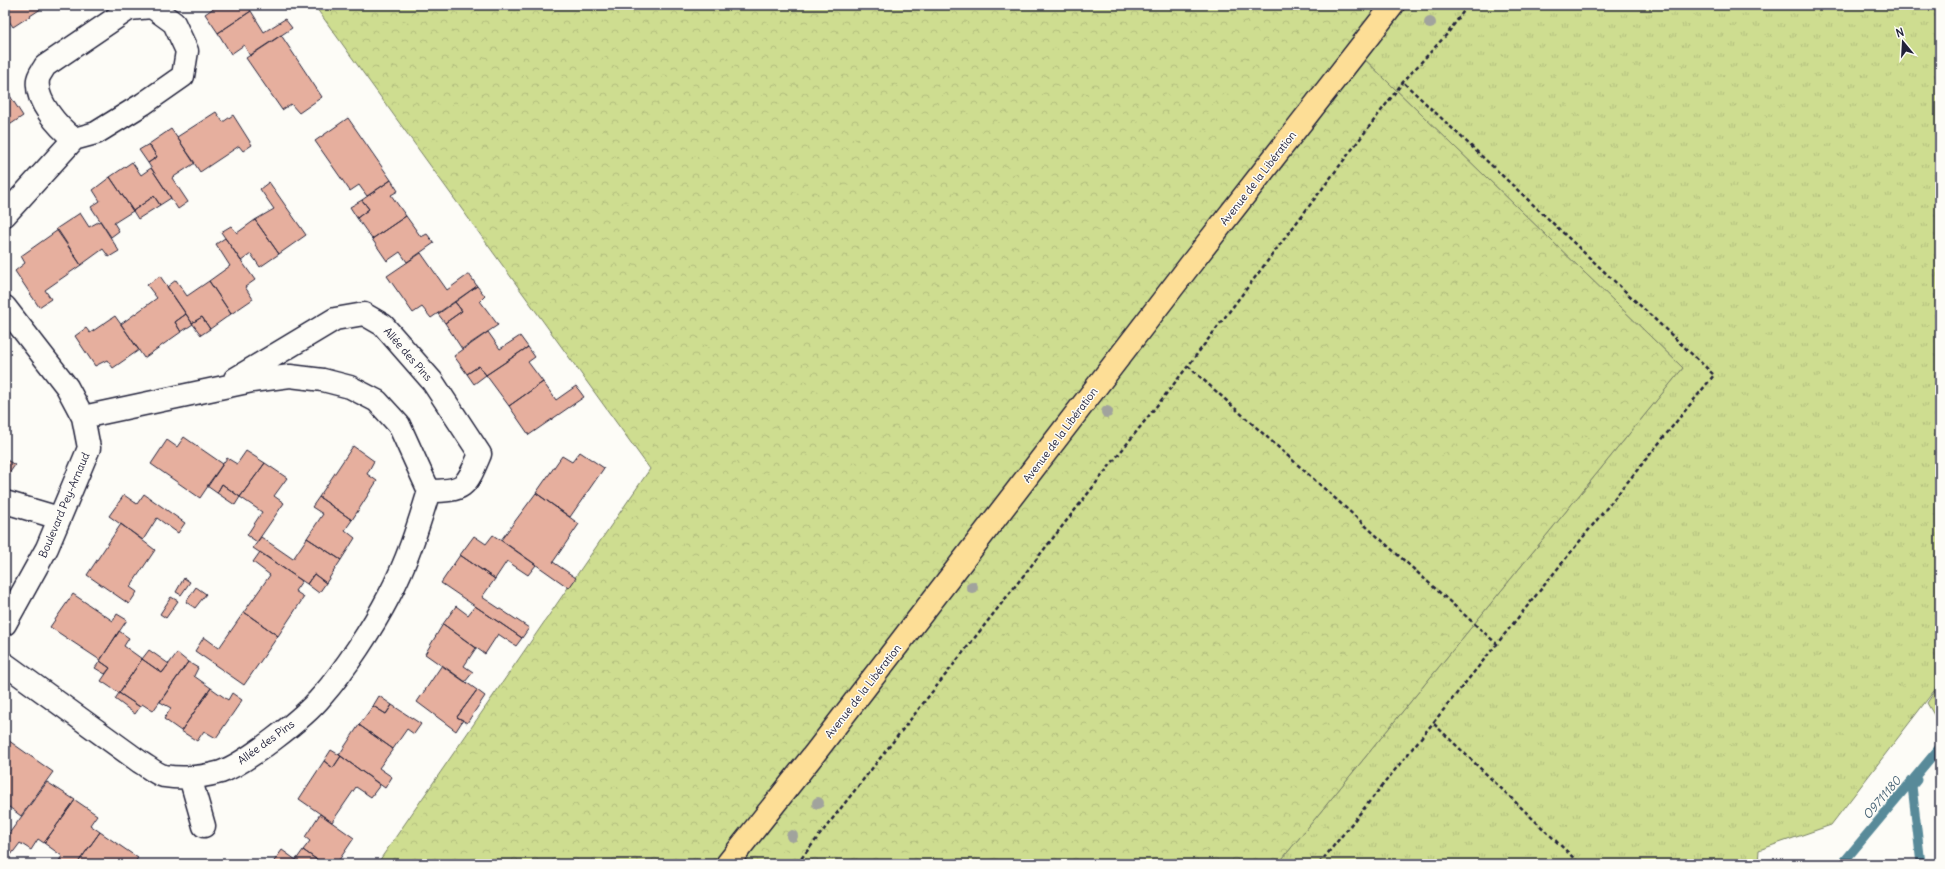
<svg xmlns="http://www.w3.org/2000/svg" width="1945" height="869" viewBox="0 0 1945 869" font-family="Delius,sans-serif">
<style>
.grass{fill:url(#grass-tufts);stroke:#788066}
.forest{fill:url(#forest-crowns);stroke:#788066}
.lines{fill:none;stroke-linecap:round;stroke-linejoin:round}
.stream{stroke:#598a99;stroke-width:9}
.building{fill:#e6af9e;stroke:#22223b}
.street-casing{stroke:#22223b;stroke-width:25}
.primary-casing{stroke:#22223b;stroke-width:25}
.path{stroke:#22223b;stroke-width:2.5;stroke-dasharray:4 3;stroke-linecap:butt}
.street{stroke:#fdfcf7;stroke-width:22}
.primary{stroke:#fdde96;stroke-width:22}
.tree{fill:#a1a39d}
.labels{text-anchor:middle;stroke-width:3;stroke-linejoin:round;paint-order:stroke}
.street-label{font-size:11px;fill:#22223b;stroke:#fdfcf7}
.water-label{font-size:12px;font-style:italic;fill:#425f72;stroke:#fdfcf7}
</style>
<defs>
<pattern id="grass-tufts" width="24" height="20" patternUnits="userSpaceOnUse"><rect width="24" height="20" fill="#cedd90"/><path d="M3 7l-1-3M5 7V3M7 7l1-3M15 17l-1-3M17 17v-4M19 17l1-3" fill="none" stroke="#b1bd7d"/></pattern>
<pattern id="forest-crowns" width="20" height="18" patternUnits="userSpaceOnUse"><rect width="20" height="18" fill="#cedd90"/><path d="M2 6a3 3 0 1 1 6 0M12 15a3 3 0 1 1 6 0" fill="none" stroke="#b1bd7d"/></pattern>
</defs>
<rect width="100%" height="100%" fill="#fdfcf7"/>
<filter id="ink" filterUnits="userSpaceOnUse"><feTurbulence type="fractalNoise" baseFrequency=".025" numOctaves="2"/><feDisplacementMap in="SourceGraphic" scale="8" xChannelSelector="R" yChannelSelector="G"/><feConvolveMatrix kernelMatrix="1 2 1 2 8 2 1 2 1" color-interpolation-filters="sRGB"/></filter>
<g filter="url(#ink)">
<!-- grass -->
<path class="grass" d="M1393 5H1940V683L1831 825 1759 850 1758 864H1278L1683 368 1357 52Z"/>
<!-- forest -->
<path class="forest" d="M314 5H1393L1357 52 1683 368 1278 864H377L650 469Z
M1940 683V725L1927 703Z"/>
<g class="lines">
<!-- stream -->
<path class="stream" d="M1917 780 1912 786 1921 864
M1842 864 1940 747"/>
</g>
<!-- building -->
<path class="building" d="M5 5H47L13 27 5 15Z
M218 5H247L251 11 218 33 205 14Z
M251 11 264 32 285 19 292 28 250 56 244 45 231 54 218 33Z
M281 35 322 97 299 113 291 104 282 110 246 58Z
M5 88 23 116 5 128Z
M216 112 223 122 233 115 252 145 243 151 239 146 200 172 177 137Z
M348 118 391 180 367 196 359 185 350 191 315 141Z
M171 129 195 163 172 178 188 202 178 209 148 163 157 157 149 144Z
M149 144 157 157 148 163 139 150Z
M132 162 141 175 151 168 171 198 160 205 154 196 133 211 110 177Z
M110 177 133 211 114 223 119 231 111 237 91 207 100 201 93 190Z
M391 180 398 191 391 195 406 216 372 239 357 218 369 209 362 200Z
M269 182 306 235 279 254 255 220 274 209 260 189Z
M154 196 160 205 138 219 133 211Z
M362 200 369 209 357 218 350 207Z
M80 213 89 227 100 221 119 251 109 257 103 249 81 265 56 229Z
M406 216 421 237 427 234 434 243 407 262 400 252 387 261 372 239Z
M255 220 279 254 260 267 251 254 241 261 221 232 231 226 237 233Z
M58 230 81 265 45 290 51 299 39 307 15 271 25 263 21 256Z
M225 238 255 280 245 287 253 299 231 314 209 281 230 266 216 244Z
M421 253 447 290 469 274 477 286 431 318 422 307 413 313 387 276Z
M160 276 186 314 175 322 181 332 144 358 121 324 157 298 147 285Z
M176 280 187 296 209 281 231 314 210 329 202 317 192 323 167 287Z
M477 286 485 296 480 301 498 325 462 349 445 323 462 311 455 302Z
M455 302 462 311 445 323 438 314Z
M186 314 193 324 181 332 175 322Z
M115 316 139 350 113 368 107 360 95 366 75 336 86 328 90 333Z
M202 317 210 329 201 335 192 323Z
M488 332 500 349 520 336 528 347 486 375 479 366 467 374 454 356Z
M528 347 535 357 528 362 543 382 509 406 486 375Z
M479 366 486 375 474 384 467 374Z
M543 382 556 400 576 386 584 397 529 435 509 406Z
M184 437 223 464 200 498 151 464 167 440 177 447Z
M353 446 374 461 367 474 377 481 352 520 319 497Z
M246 451 265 463 240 497 222 484 217 493 207 486 227 458 237 464Z
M580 452 604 468 570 517 536 493 562 456 572 462Z
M5 459 15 465 6 478H5Z
M265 463 287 478 274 496 284 503 257 542 247 535 262 512 240 497Z
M222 484 240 497 235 505 217 493Z
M536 493 579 524 553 562 576 578 569 588 501 540Z
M144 494 185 523 178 533 157 518 143 540 109 516 124 495 137 504Z
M319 497 352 520 345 530 355 538 341 560 307 538 323 514 312 507Z
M121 524 155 550 130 587 137 592 129 604 87 575Z
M493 535 536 565 528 575 507 561 495 579 460 555 474 536 486 544Z
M261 537 293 559 307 538 341 560 326 583 314 574 307 584 253 548Z
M260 552 302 581 295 591 304 597 278 636 244 612 270 575 253 562Z
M460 555 495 579 482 597 529 628 522 638 441 583Z
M314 574 326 583 319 593 307 584Z
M184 578 190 582 181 595 176 592Z
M196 587 206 594 195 608 186 602Z
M73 594 113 621 117 614 127 620 100 660 50 627Z
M171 597 178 601 166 618 160 614Z
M456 606 468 615 475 606 522 638 516 646 498 634 485 654 443 624Z
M244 612 278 636 244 685 195 651 204 637 219 648Z
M443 624 476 648 464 666 473 672 465 682 425 654Z
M119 631 129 638 124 646 142 659 119 693 101 681 110 668 100 661Z
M149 650 169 664 162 673 142 659Z
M177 653 188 662 153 711 142 704 140 707 119 693 142 659 162 673Z
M100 661 110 668 105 674 95 668Z
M188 662 198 668 194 676 211 688 181 731 164 719 171 708 160 702Z
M442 665 477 690 457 717 463 720 456 731 417 702Z
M211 688 228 700 232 693 242 700 216 738 204 731 197 741 181 731Z
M477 690 485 696 467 723 457 717Z
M119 693 140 707 135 714 115 699Z
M379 696 392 705 386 714 373 706Z
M392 705 421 724 414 734 407 729 393 749 359 725 373 706 386 714Z
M359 725 393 749 379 768 392 777 385 788 339 755Z
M5 738 53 772 21 816 5 804Z
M331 750 341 756 333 768 324 761Z
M341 756 380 785 371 797 356 787 332 822 299 799 324 761 333 768Z
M47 782 75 800 44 843 38 839 31 850 20 843 11 855 5 851V839Z
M75 800 97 815 90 825 100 832 77 864H57L62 856 44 843Z
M320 814 354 838 339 860 345 864H323L303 850 310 841 305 837Z
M100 832 138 858 133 864H77Z
M282 850 296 860 303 850 323 864H272Z"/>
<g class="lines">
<!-- street casing -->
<g class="street-casing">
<path id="street" d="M5 215 74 139 96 133 143 104 183 76 187 51 174 23 152 7 129 9 45 66C43 70 38 76 38 80 35 101 58 127 74 139
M5 307 67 387 83 417 89 448 47 548 5 624
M235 379 335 319 364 314 383 325 432 381 480 454C466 487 465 491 429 491
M5 502 59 518
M5 664 140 762C147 766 156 774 164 776 181 779 203 777 221 772 246 763 304 718 322 696 345 670 373 627 389 596 407 562 418 527 429 491L399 425 377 401 350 387 323 380 290 376 252 381 83 417
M190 777 204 826"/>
</g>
<!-- primary casing -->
<g class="primary-casing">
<path id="primary" d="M727 864 815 753 1190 265 1393 5"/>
</g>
<!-- path -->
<path class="path" d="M1188 366 1498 645
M1434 724 1580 864
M797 864 1188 366 1403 82 1448 33 1468 5
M1319 864 1714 375 1403 82"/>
<!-- street -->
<use href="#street" class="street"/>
<!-- primary -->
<use href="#primary" class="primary"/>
</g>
<!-- trees -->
<g class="tree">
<circle cx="1430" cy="23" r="6"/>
<circle cx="1107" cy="412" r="6"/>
<circle cx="972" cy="587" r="6"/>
<circle cx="818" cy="803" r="6"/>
<circle cx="792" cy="836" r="6"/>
</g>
</g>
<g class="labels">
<!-- street labels -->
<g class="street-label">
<text transform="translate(1258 178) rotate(-52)" y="4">Avenue de la Libération</text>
<text transform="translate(408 354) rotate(49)" y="4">Allée des Pins</text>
<text transform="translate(1060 435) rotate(-53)" y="4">Avenue de la Libération</text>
<text transform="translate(64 505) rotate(-67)" y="4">Boulevard Pey-Arnaud</text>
<text transform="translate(863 691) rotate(-52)" y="4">Avenue de la Libération</text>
<text transform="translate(266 742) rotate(-36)" y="4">Allée des Pins</text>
</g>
<!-- water labels -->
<g class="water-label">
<text transform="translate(1882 798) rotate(-50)" y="4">O9711180</text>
</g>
</g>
<!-- margin -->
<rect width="1945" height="869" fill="none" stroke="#fdfcf7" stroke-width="20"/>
<rect x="10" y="10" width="1925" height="849" fill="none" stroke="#22223b" stroke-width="1.5" filter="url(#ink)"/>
<!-- north arrow -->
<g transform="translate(1903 42) rotate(342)" stroke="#fdfcf7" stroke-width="3" paint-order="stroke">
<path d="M0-3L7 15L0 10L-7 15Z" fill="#22223b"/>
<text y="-6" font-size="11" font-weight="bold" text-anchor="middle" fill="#22223b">N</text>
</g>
</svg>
